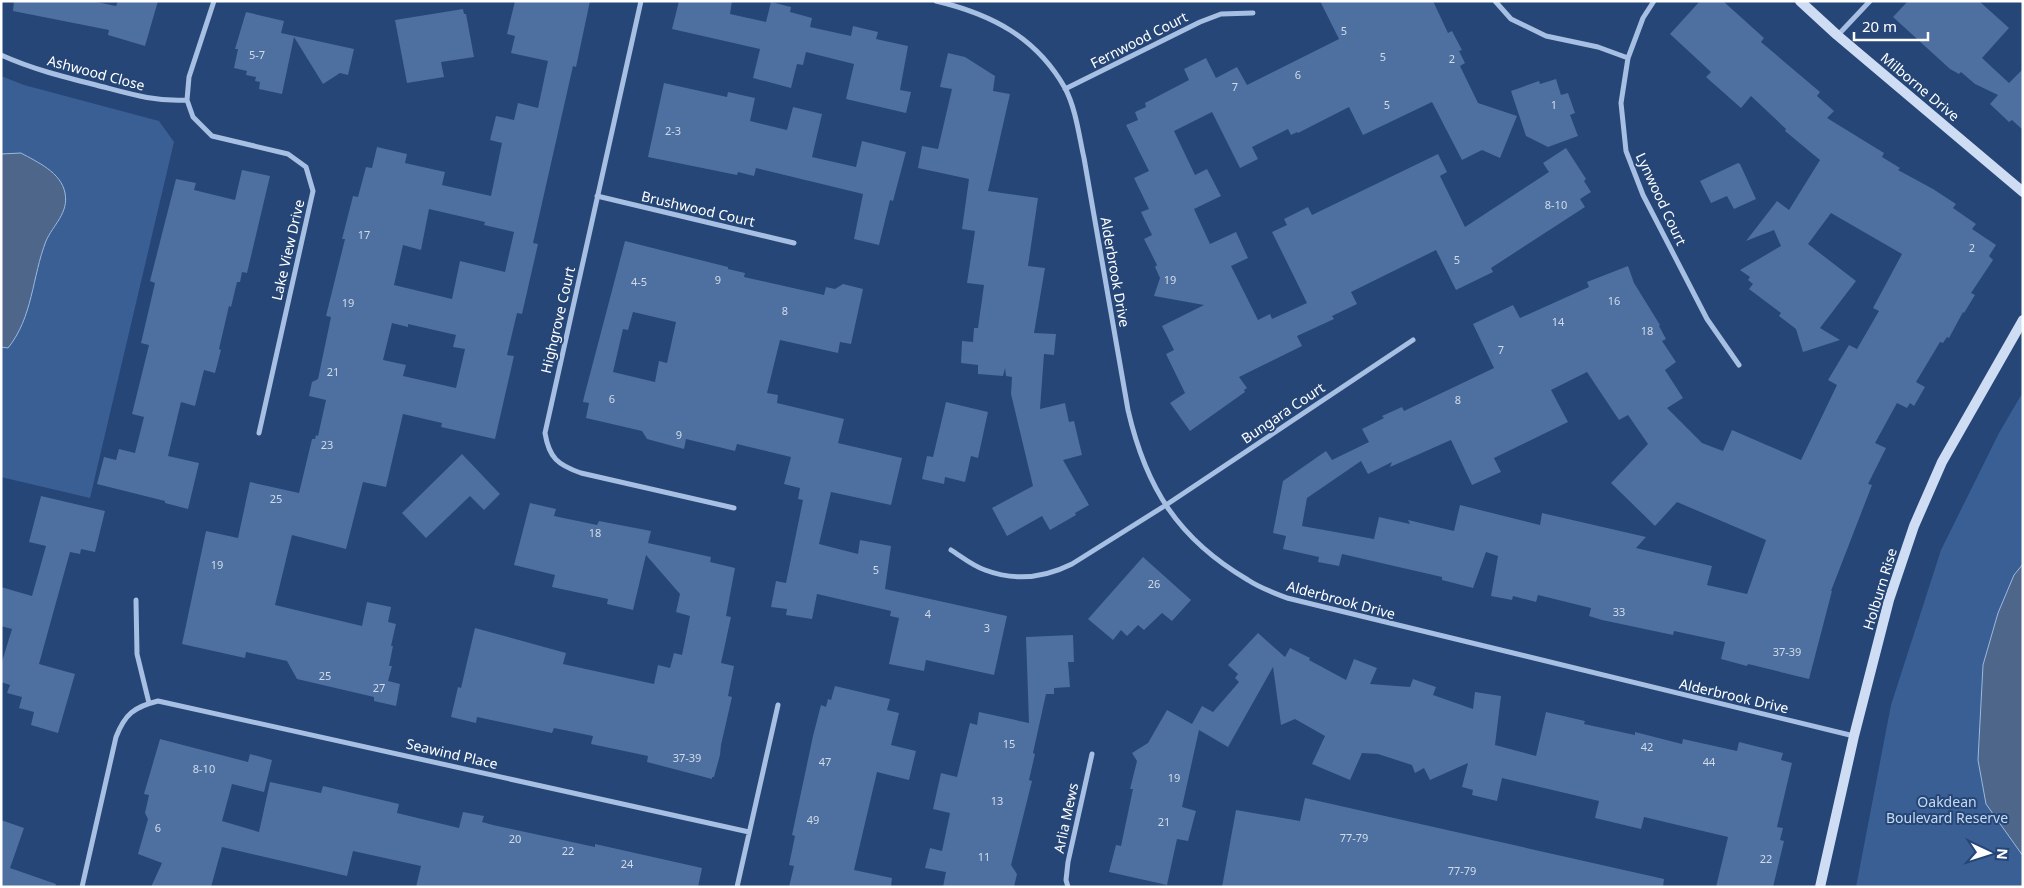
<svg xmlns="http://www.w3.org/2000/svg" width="2024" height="888" viewBox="0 0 2024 888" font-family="'Noto Sans',sans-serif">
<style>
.green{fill:#395f94}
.water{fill:#4e668a;stroke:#9ab9e3}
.building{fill:#4d70a0;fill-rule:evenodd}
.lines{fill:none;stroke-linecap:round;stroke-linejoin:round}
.street{stroke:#a6bfe2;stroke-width:5}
.secondary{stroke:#ceddf3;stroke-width:10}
.labels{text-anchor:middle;stroke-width:4;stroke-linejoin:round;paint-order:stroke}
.number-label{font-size:11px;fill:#d2dbe7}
.street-label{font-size:14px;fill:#fff;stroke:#254676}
.park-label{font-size:14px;fill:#c8daf2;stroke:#254676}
</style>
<rect width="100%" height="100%" fill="#254676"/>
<!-- green -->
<path class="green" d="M1 76 24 85 159 121 174 142 90 498 1 477Z
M2023 392V887H1856L1891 705 1941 550 1999 433Z"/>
<!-- water -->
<path class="water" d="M21 153C37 162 61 172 65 193 69 213 53 225 46 241 32 277 33 317 8 348L1 347V154Z
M2023 564V856L1986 804 1978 760 1983 665 1998 613 2014 575Z"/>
<!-- building -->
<path class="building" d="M14 1H92L116 6 118 1H158L145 46 108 35 109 30 13 11Z
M515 1H590L576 67 573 66 533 243 538 244 522 314 517 313 507 355 514 356 495 439 441 427 442 423 403 414 386 487 363 482 346 549 292 535 275 605 362 626 367 602 391 607 388 622 396 624 391 646H393L389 666H392L388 681 400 684 396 706 374 701V697L297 679 287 661 246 652 245 658 182 644 206 531 238 538 250 482 299 493 312 439H315L316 435 318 436 326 400 309 396 312 382 318 379 331 317 326 316 345 239H342L353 196 358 197 366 167 372 168 377 147 407 154 405 163 445 172 442 185 491 196 502 143 490 140 496 116 514 120 518 103 538 108 548 61 511 53 515 36 507 34ZM429 209 485 222 484 225 514 232 505 272 460 261 452 299 394 285 403 245 421 250ZM392 323 408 327V324L456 335 453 347 465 349 456 388 403 376 406 365 383 360Z
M679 1H732L730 14 766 22 771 2 791 7 790 12 812 18 810 27 851 36 853 26 878 32 876 39 908 46 900 90 911 92 906 113 846 99 854 64 806 52 803 65 797 64 791 88 753 78 760 49 672 29Z
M1320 1H1433L1448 33 1452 31 1462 50 1459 51 1465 63 1460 66 1478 103 1517 116 1500 158 1482 150 1462 160 1432 102 1363 135 1349 107 1298 133 1297 132 1291 135 1288 129 1252 147 1258 159 1240 168 1212 112 1174 131 1195 175 1207 169 1221 196 1194 209 1210 244 1236 232 1248 258 1231 266 1258 320 1270 314 1272 319 1307 303 1272 232 1287 225 1284 219 1308 207 1312 215 1438 154 1447 172 1440 176 1465 227 1549 172 1543 163 1566 148 1586 179 1584 181 1591 192 1580 199 1585 207 1491 268 1493 272 1456 290 1436 250 1351 292 1357 304 1332 316 1334 319 1297 336 1302 346 1239 377 1247 388 1244 390 1245 392 1190 431 1170 403 1185 393 1166 354 1174 350 1162 326 1204 305 1154 296 1160 278 1155 267 1157 265 1144 239 1152 235 1141 212 1149 209 1134 178 1149 171 1126 125 1138 120 1135 112 1146 107 1145 103 1189 80 1184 69 1206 58 1216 78 1237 67 1247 85 1339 39Z
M1700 1H1723L1764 38 1761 42 1820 92 1817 96 1834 111 1827 118 1884 153 1882 157 1900 168 1898 170 1933 189 1956 204 1953 208 1976 224 1972 229 1996 245 1989 256 1993 260 1971 293 1975 295 1964 313 1963 312 1949 338 1947 337 1943 343 1940 342 1916 382 1925 387 1914 406 1910 403 1907 408 1897 403 1875 443 1886 448 1868 484 1872 485 1831 591H1832L1809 679 1748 664 1747 666 1721 659 1725 642 1674 631 1673 635 1602 620 1589 616 1591 608 1538 595 1536 602 1513 596 1512 600 1491 596 1498 556 1486 552 1473 588 1442 580V577L1342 554 1339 566 1318 562 1319 557 1283 549 1286 536 1273 533 1283 481 1326 451 1332 460 1369 442 1362 429 1384 418 1382 416 1402 407 1404 411 1494 368 1473 324 1513 305 1520 318 1589 287 1587 282 1628 266 1634 283 1660 325 1659 326 1666 339 1662 341 1676 362 1665 370 1683 398 1667 408 1702 443 1723 451 1732 430 1801 460 1837 385 1828 380 1849 345 1857 349 1879 311 1873 308 1902 254 1831 213 1808 244 1856 281 1820 328 1840 340 1803 352 1796 329 1779 316 1781 313 1749 289 1753 284 1748 280 1750 277 1740 270 1781 246 1774 230 1746 241 1777 201 1789 210 1820 160 1785 131 1786 129 1751 96 1741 108 1706 77 1711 72 1670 34ZM1587 372 1619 420 1628 415 1648 444 1611 483 1655 526 1677 502 1766 540 1747 594 1707 585 1712 566 1636 548 1646 537 1542 513 1540 525 1460 505 1454 531 1408 520 1410 524 1379 517 1374 539 1302 526 1307 498 1361 461 1368 474 1392 462 1390 467 1451 440 1472 485 1501 472 1494 458 1568 422 1551 390Z
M1908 1H1979L2009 28 1982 58 2009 83 2023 69V130L2012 120 2009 122 1990 104 1998 95 1975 84 1961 72 1959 74 1950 69 1893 17Z
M463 9 464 14H466L474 57 441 62 444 77 407 83 395 20Z
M246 12 284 21 281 33 354 49 348 75 340 73 323 84 294 37 282 94 259 89 260 82 255 81 256 77 246 75 247 71 234 68 238 49H235Z
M948 53 965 57 995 76 993 91 1010 94 988 191 1038 198 1028 266 1045 268 1034 333 1056 334 1054 355 1044 354 1040 409 1065 403 1069 422 1074 421 1082 455 1063 460 1089 505 1075 513 1076 515 1050 530 1042 516 1007 536 992 508 1033 486 1011 394 1012 377 1006 376 1005 368 1003 376 978 374V365L961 363 962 341 973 342 974 328H978L984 285 967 283 975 231 962 229 969 179 918 168 922 146 938 149 952 89 940 87Z
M1556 79 1561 95 1568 93 1575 113 1570 115 1578 136 1548 147 1526 136 1511 91 1539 81 1540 84Z
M664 83 727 97 728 92 755 98 750 121 787 130 793 107 822 114 812 157 856 167 862 141 906 152 893 201 890 200 879 245 854 239 863 194 756 168 754 176 738 172 737 175 648 157Z
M1738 163 1740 164 1756 199 1734 209 1727 196 1711 203 1700 181Z
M242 170 270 176 247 273 242 272 240 282H237L231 307 229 306 219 349 221 350 215 373 204 370 195 406 181 402 168 456 199 463 188 509 165 503V501L97 484 104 457 116 460 119 449 135 453 144 417 132 414 149 345 141 343 155 283 150 281 176 179 196 183 194 190 235 200Z
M625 241 728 267V269L745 273 744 277 824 295 826 287 835 289 843 284 863 289 851 344 840 342 838 353 780 340 767 393 778 395 777 403 844 419 838 443 902 458 891 505 831 492 819 544 858 554 860 540 891 546 885 589 1007 616 994 675 926 660 924 671 889 664 899 618 890 616 891 611 817 594 812 619 786 615 787 609 771 607 776 581 786 583 803 500 798 499 800 488 784 484 791 457 737 444 735 451 686 439 684 449 647 439 642 431 586 418 589 403 583 402 584 397ZM633 312 676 322 667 363 659 361 655 382 613 372 623 329 628 330Z
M946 402 988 412 978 458 971 456 965 482 945 477 944 484 922 479 927 456 933 457Z
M462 454 500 494 484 510 470 496 426 538 402 513Z
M41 496 105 511 95 552 81 549 80 554 70 552 39 664 75 674 58 733 31 725 34 712 19 708 22 697 7 693 10 685 1 682V665L12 629 1 626V587L32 596 46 546 29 542Z
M530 503 556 509 554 516 597 525 599 521 651 531 648 543 711 557 710 562 735 568 726 616 731 617 721 663 734 666 728 696 732 697 721 745 720 755 714 777H712V779L647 762 648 756 591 744 593 736 554 728 552 733 477 717 476 723 451 717 458 687 461 688 475 628 566 653 563 664 654 684 658 665 670 668 674 653 682 655 690 616 676 612 680 594 646 555 633 610 607 604 608 599 552 587 555 575 514 565Z
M1143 557 1191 600 1172 621 1162 613 1144 630 1138 625 1127 636 1121 630 1113 640 1088 619Z
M1258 633 1285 657 1290 648 1310 658 1309 660 1346 680 1354 659 1377 668 1370 684 1410 687 1413 679 1436 687 1433 695 1473 709 1475 692 1501 696 1495 745 1536 756 1546 712 1585 721 1584 724 1635 735V732L1682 744 1683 739 1737 751 1739 742 1783 753 1781 760 1792 763 1777 827 1783 828 1780 840 1784 841 1773 887H1716L1728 837 1644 817 1641 829 1595 818 1599 801 1502 778 1497 801 1472 795 1473 790 1462 787 1468 763 1430 780 1424 768 1415 773 1412 765 1378 754 1362 753 1350 780 1312 764 1325 736 1295 719 1281 725 1273 667 1228 747 1199 730 1182 807 1196 811 1188 841 1177 839 1167 885 1109 872 1116 845 1121 846 1133 789H1130L1137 761 1132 753 1148 743 1167 710 1192 724 1202 706 1213 712 1239 682 1235 678 1238 674 1228 665Z
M1073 635 1074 662H1068L1070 687 1054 688V694H1046L1033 753 1035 754 1029 780 1032 781 1011 865 1017 874 1014 887H943L946 872 925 868 930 848 942 851 950 813 933 809 941 773 957 777 970 723 977 725 979 712 1029 723 1026 637Z
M835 686 890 699 887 710 899 713 891 745 916 751 909 780 877 772 854 870 892 878 891 887H789L794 866 789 865 795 836 792 835 813 736 821 705 826 707 828 699 831 700Z
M160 739 248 762 250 754 272 760 264 792 232 784 222 821 259 832 270 782 321 793 323 786 399 804 397 813 459 828 463 812 484 816 482 822 493 825 595 847V844L702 868 698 887H416L421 866 353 851 347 876 222 847 211 887H151L162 863 138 854 148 819 145 813 149 795 144 794Z
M1305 798 1664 879 1663 887H1222L1236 810 1300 821Z
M1 820 24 828 10 868 56 884 55 887H1Z"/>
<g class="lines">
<!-- street -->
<path class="street" d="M214 1 189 77 187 100 193 117 212 136 288 154 306 167 313 191 259 433
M641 1 545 433C549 458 558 465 581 473L734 508
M936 1C991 14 1036 37 1065 88 1076 109 1079 136 1084 158L1128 410C1146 488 1178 539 1248 580 1260 588 1274 593 1287 598L1854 736
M1495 1 1511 19 1546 36 1598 47 1628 58
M1654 1 1643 18 1628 58 1621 103 1626 151 1643 195 1707 319 1739 365
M1838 35 1870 1
M1 55C32 69 64 77 96 85 127 93 154 102 187 100
M1065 89 1200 22 1221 14 1253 13
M597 196 794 243
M951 550C962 557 973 566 985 570 1014 581 1044 578 1072 564L1166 505 1413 340
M136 600 137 654 149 703
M82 887 116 737C125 714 134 707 158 701L749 832
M737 887 778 705
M1068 887 1066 880 1068 862 1092 754"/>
<!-- secondary -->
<path class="secondary" d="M1800 1 1837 35 2023 192
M1820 887 1854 736 1889 600 1914 526 1942 462 2023 320"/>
</g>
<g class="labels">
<!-- number labels -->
<g class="number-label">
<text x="1344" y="35">5</text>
<text x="257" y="59">5-7</text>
<text x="1383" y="61">5</text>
<text x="1452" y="63">2</text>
<text x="1298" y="79">6</text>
<text x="1235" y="91">7</text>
<text x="1387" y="109">5</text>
<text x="1554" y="109">1</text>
<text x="673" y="135">2-3</text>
<text x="1556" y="209">8-10</text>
<text x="364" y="239">17</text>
<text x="1972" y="252">2</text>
<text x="1457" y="264">5</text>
<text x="718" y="284">9</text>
<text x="1170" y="284">19</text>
<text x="639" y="286">4-5</text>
<text x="1614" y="305">16</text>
<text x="348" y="307">19</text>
<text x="785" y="315">8</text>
<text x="1558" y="326">14</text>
<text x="1647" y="335">18</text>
<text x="1501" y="354">7</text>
<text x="333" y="376">21</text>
<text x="612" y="403">6</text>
<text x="1458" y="404">8</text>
<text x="679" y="439">9</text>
<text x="327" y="449">23</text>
<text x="276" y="503">25</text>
<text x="595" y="537">18</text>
<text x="217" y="569">19</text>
<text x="876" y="574">5</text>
<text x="1154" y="588">26</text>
<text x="1619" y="616">33</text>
<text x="928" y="618">4</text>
<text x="987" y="632">3</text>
<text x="1787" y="656">37-39</text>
<text x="325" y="680">25</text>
<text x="379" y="692">27</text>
<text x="1009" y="748">15</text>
<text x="1647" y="751">42</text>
<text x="687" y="762">37-39</text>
<text x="825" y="766">47</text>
<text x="1709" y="766">44</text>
<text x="204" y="773">8-10</text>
<text x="1174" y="782">19</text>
<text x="997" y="805">13</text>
<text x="813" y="824">49</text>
<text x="1164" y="826">21</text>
<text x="158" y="832">6</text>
<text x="1354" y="842">77-79</text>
<text x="515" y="843">20</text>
<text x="568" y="855">22</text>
<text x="984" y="861">11</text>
<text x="1766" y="863">22</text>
<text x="627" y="868">24</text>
<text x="1462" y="875">77-79</text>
</g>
<!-- street labels -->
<g class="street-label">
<text transform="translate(1139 40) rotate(-27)" y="5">Fernwood Court</text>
<text transform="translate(96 73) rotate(15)" y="5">Ashwood Close</text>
<text transform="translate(1920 87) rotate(40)" y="5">Milborne Drive</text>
<text transform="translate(1661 199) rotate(65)" y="5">Lynwood Court</text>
<text transform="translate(698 209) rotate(13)" y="5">Brushwood Court</text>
<text transform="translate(288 250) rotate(-77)" y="5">Lake View Drive</text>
<text transform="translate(1115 272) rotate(80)" y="5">Alderbrook Drive</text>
<text transform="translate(558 320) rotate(-77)" y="5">Highgrove Court</text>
<text transform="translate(1283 413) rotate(-34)" y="5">Bungara Court</text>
<text transform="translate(1880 589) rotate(-73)" y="5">Holburn Rise</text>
<text transform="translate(1341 600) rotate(15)" y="5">Alderbrook Drive</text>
<text transform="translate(1734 696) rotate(13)" y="5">Alderbrook Drive</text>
<text transform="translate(452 754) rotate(13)" y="5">Seawind Place</text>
<text transform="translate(1066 818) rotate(-78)" y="5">Arlia Mews</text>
</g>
<!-- park labels -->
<g class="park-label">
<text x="1947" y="807">Oakdean<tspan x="1947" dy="16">Boulevard Reserve</tspan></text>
</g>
</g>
<!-- border -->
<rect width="2024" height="888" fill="none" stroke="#ffffff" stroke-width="5"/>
<!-- north arrow -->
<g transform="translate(1989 853) rotate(94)" stroke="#254676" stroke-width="4" paint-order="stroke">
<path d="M0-4L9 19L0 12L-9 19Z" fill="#ffffff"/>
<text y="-8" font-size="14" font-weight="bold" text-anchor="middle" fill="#ffffff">N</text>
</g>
<!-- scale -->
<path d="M1854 32v8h74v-8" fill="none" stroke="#ffffff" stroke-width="2.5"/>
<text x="1862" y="32" font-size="15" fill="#ffffff" stroke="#254676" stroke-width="4" paint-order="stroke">20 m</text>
</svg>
